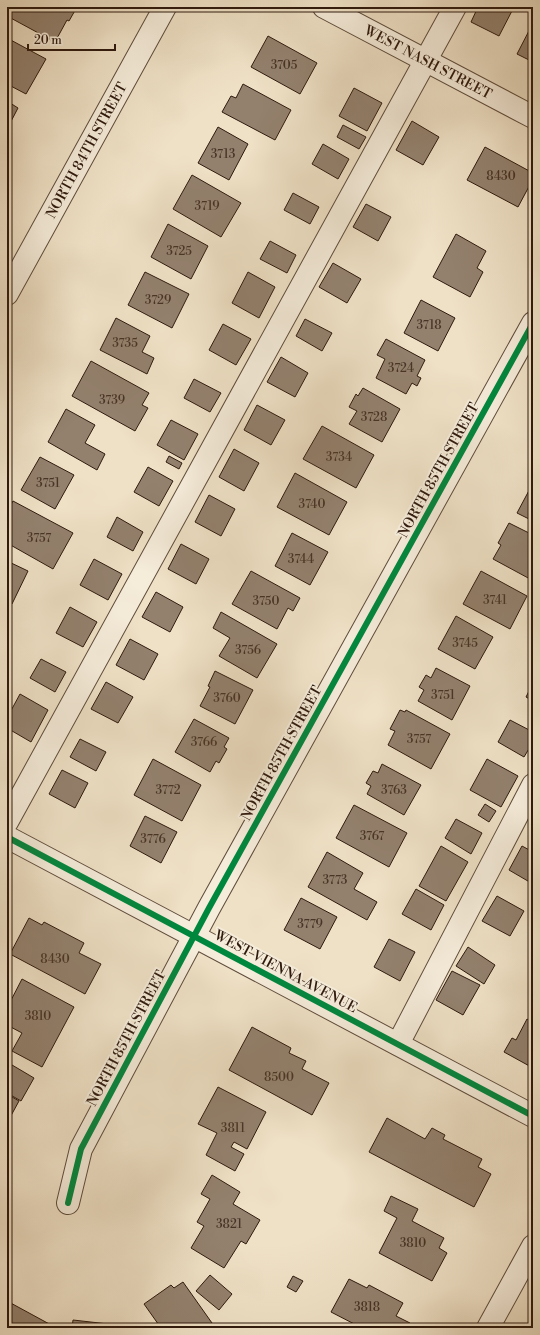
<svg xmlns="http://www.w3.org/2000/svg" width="540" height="1335" viewBox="0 0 540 1335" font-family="'Libre Bodoni',serif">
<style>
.building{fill:#93816e;stroke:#2f1a0e}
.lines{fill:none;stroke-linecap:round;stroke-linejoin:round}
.minor-casing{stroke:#5f4c3c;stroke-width:24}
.minor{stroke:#f5ecda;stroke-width:22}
.cycleway-casing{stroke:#f5ecda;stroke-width:8}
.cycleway{stroke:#00873e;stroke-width:6}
.labels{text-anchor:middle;stroke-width:4;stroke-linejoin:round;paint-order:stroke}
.number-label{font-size:12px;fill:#483426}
.street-label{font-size:14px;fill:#2f1a0e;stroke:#f5ecda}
</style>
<rect width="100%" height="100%" fill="#efe1c6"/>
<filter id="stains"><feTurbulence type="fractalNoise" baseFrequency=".005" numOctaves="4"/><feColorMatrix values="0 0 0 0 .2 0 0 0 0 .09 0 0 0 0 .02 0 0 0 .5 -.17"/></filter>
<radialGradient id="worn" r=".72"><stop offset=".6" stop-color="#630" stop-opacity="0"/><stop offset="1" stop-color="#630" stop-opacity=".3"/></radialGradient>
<!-- building -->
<path class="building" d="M7 7H77L69 21 67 20 55 42 7 16Z
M478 7H514L499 36 471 22Z
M533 23V62L517 54Z
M268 36 317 63 300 94 251 67Z
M7 38 46 59 26 94 7 84Z
M243 84 291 110 275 140 222 112 231 96 236 98Z
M354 88 382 103 367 131 339 116Z
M7 101 18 108 7 129Z
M412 121 439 137 423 165 396 150Z
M343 125 366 137 359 149 337 137Z
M218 127 248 144 229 180 198 163Z
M323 144 349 159 338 179 312 164Z
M485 147 533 173V179L518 207 467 180Z
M192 175 241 203 221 237 173 209Z
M293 193 319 207 310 224 284 210Z
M366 204 391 217 378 241 353 227Z
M168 224 208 246 191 279 151 257Z
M456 234 486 251 477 268 483 272 470 297 433 277Z
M270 241 296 255 287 273 260 259Z
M333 263 361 279 347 303 319 287Z
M145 272 189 294 172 328 128 305Z
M248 272 275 287 259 318 232 303Z
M421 300 455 318 438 351 404 333Z
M116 318 150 336 142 352 154 358 147 374 100 350Z
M305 319 332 333 322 351 296 336Z
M223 324 251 339 236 365 209 350Z
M386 339 425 360 417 376 421 378 417 386 412 383 406 394 376 378 385 359 377 355Z
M281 357 308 373 295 397 267 382Z
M91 361 149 393 142 405 148 408 135 431 72 396Z
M194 379 221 393 210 412 184 398Z
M363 388 400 409 382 442 349 424 357 411 349 407 356 394 358 396Z
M257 405 285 420 271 445 244 430Z
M66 409 95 425 85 443 105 454 97 470 48 442Z
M171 420 198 434 184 460 157 445Z
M322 426 374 455 356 488 303 459Z
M234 449 259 463 244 491 219 477Z
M169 456 182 463 179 469 166 462Z
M40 457 74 475 55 509 21 490Z
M148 467 173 481 159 506 134 492Z
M295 473 347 502 329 535 277 507Z
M533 483V521L517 513Z
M209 495 235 509 221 536 195 522Z
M13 501 73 533 53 569 7 543V512Z
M117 517 143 532 133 551 107 537Z
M509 523 533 535V572L530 579 493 559 501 545 498 543Z
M292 533 328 552 310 585 275 566Z
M181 544 209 559 196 584 168 569Z
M94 559 122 574 108 600 80 585Z
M7 561 28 571 12 604 7 601Z
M251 571 300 598 293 611 288 608 277 629 232 604Z
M481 571 527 596 510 629 463 604Z
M156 592 183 607 170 632 142 617Z
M70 607 97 622 83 647 56 633Z
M221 612 277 644 257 678 219 656 230 638 213 628Z
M456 616 493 637 475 669 438 649Z
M130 639 158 654 144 680 116 665Z
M41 659 66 672 55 692 30 678Z
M436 668 470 686 452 720 418 701 424 690 419 687 426 675 431 678Z
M215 671 253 690 235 724 200 706 210 687 208 686Z
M106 682 133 697 118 723 91 709Z
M533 683V701L526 697Z
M20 694 48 710 31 742 7 728V718Z
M400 710 405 712 406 710 450 734 431 769 388 745 395 731 390 729Z
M194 719 229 738 224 747 227 749 219 763 216 761 210 772 175 752Z
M510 720 533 732V742L524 757 498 742Z
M80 739 106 752 96 771 70 757Z
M153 759 201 785 182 821 134 795Z
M487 759 518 776 501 807 470 790Z
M382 764 421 785 404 815 367 794 371 786 366 783 373 771 378 773Z
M62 770 88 783 75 808 49 794Z
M485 804 496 811 489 822 478 815Z
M354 805 407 833 389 867 336 838Z
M145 816 177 832 161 863 130 846Z
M456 819 482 833 471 854 445 838Z
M441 846 468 862 446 901 419 886Z
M522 846 533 852V884L509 870Z
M327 852 363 873 354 889 377 902 367 920 308 887Z
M416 889 444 905 431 930 402 914Z
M497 896 524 911 510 936 482 921Z
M301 898 337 917 320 949 284 930Z
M29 918 42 925 44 922 84 943 79 953 101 964 85 994 10 954Z
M389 939 415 952 400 981 374 967Z
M468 947 495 965 484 984 456 966Z
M452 971 480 985 463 1015 436 1000Z
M22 979 74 1007 42 1067 12 1051 22 1033 7 1025V1008Z
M527 1019 533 1022V1068L504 1052 512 1038 516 1040Z
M252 1027 291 1048 289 1053 306 1061 302 1069 329 1083 312 1115 229 1070Z
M7 1062 34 1078 21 1101 7 1093Z
M218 1087 266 1112 247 1149 234 1142 231 1147 244 1154 235 1171 206 1155 217 1133 198 1124Z
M7 1094 19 1101 7 1123Z
M387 1118 425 1139 432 1128 445 1135 443 1139 482 1159 478 1167 491 1174 474 1207 369 1152Z
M212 1175 240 1192 233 1204 260 1220 246 1244 241 1241 224 1268 191 1248 204 1226 197 1222 210 1199 201 1194Z
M391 1196 418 1209 412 1221 444 1238 439 1248 447 1253 432 1281 379 1253 397 1218 384 1211Z
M210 1275 232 1294 219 1310 196 1291Z
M293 1276 303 1281 296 1292 287 1287Z
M349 1279 367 1288 369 1285 403 1303 396 1316 410 1323 407 1328H362L331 1312Z
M183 1282 212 1323 205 1328H161L144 1304 171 1285 174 1288Z
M7 1301 53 1326 60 1328H7Z
M73 1320 117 1325 116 1328H72Z"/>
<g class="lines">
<!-- minor casing -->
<g class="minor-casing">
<g id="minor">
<path id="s1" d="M324 7 533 117"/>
<path id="s2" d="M7 294 165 7"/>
<path d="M7 822 455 7"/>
<path d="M7 837 533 1116"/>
<path d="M398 1044 533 785"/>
<path d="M68 1203 81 1149 209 908 533 323"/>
<path d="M488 1328 533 1246"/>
</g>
</g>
<!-- minor -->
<use href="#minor" class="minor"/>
<!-- cycleway casing -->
<g class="cycleway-casing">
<path id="cycleway" d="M7 837 533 1116
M68 1203 81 1149 209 908 533 323"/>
</g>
<!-- cycleway -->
<use href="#cycleway" class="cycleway"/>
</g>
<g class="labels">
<!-- number labels -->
<g class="number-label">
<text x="284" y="69">3705</text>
<text x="223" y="158">3713</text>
<text x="501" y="180">8430</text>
<text x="207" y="210">3719</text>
<text x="179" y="255">3725</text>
<text x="158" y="304">3729</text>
<text x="429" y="329">3718</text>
<text x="125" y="347">3735</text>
<text x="401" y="372">3724</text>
<text x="112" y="404">3739</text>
<text x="374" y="421">3728</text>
<text x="339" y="461">3734</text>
<text x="48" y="487">3751</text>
<text x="312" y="508">3740</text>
<text x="39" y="542">3757</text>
<text x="301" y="563">3744</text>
<text x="495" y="604">3741</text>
<text x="266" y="605">3750</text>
<text x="465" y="647">3745</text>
<text x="248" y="654">3756</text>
<text x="443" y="699">3751</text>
<text x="227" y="702">3760</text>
<text x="419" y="743">3757</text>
<text x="204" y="746">3766</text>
<text x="168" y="794">3772</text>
<text x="394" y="794">3763</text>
<text x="372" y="840">3767</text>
<text x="153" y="843">3776</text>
<text x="335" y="884">3773</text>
<text x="310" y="928">3779</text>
<text x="55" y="963">8430</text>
<text x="38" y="1020">3810</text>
<text x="279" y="1081">8500</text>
<text x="233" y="1132">3811</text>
<text x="229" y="1228">3821</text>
<text x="413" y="1247">3810</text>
<text x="367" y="1311">3818</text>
</g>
<!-- street labels -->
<g class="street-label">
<text dy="5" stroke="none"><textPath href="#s1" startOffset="118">WEST NASH STREET</textPath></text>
<text dy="5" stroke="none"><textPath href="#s2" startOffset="164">NORTH 84TH STREET</textPath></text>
<text transform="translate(438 470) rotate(-61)" y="5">NORTH 85TH STREET</text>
<text transform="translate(281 753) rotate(-61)" y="5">NORTH 85TH STREET</text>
<text transform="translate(286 971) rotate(28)" y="5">WEST VIENNA AVENUE</text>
<text transform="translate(126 1038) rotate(-62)" y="5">NORTH 85TH STREET</text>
</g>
</g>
<!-- margin -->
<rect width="540" height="1335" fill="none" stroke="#efe1c6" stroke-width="24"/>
<rect x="8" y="8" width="524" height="1319" fill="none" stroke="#2f1a0e" stroke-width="2"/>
<rect x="12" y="12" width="516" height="1311" fill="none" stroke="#2f1a0e"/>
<!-- scale -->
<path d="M28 44v6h87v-6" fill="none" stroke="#2f1a0e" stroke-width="2"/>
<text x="34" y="44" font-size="12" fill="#2f1a0e" stroke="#f5ecda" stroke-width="3" paint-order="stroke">20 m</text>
<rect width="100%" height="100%" filter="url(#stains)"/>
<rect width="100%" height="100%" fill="url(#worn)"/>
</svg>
